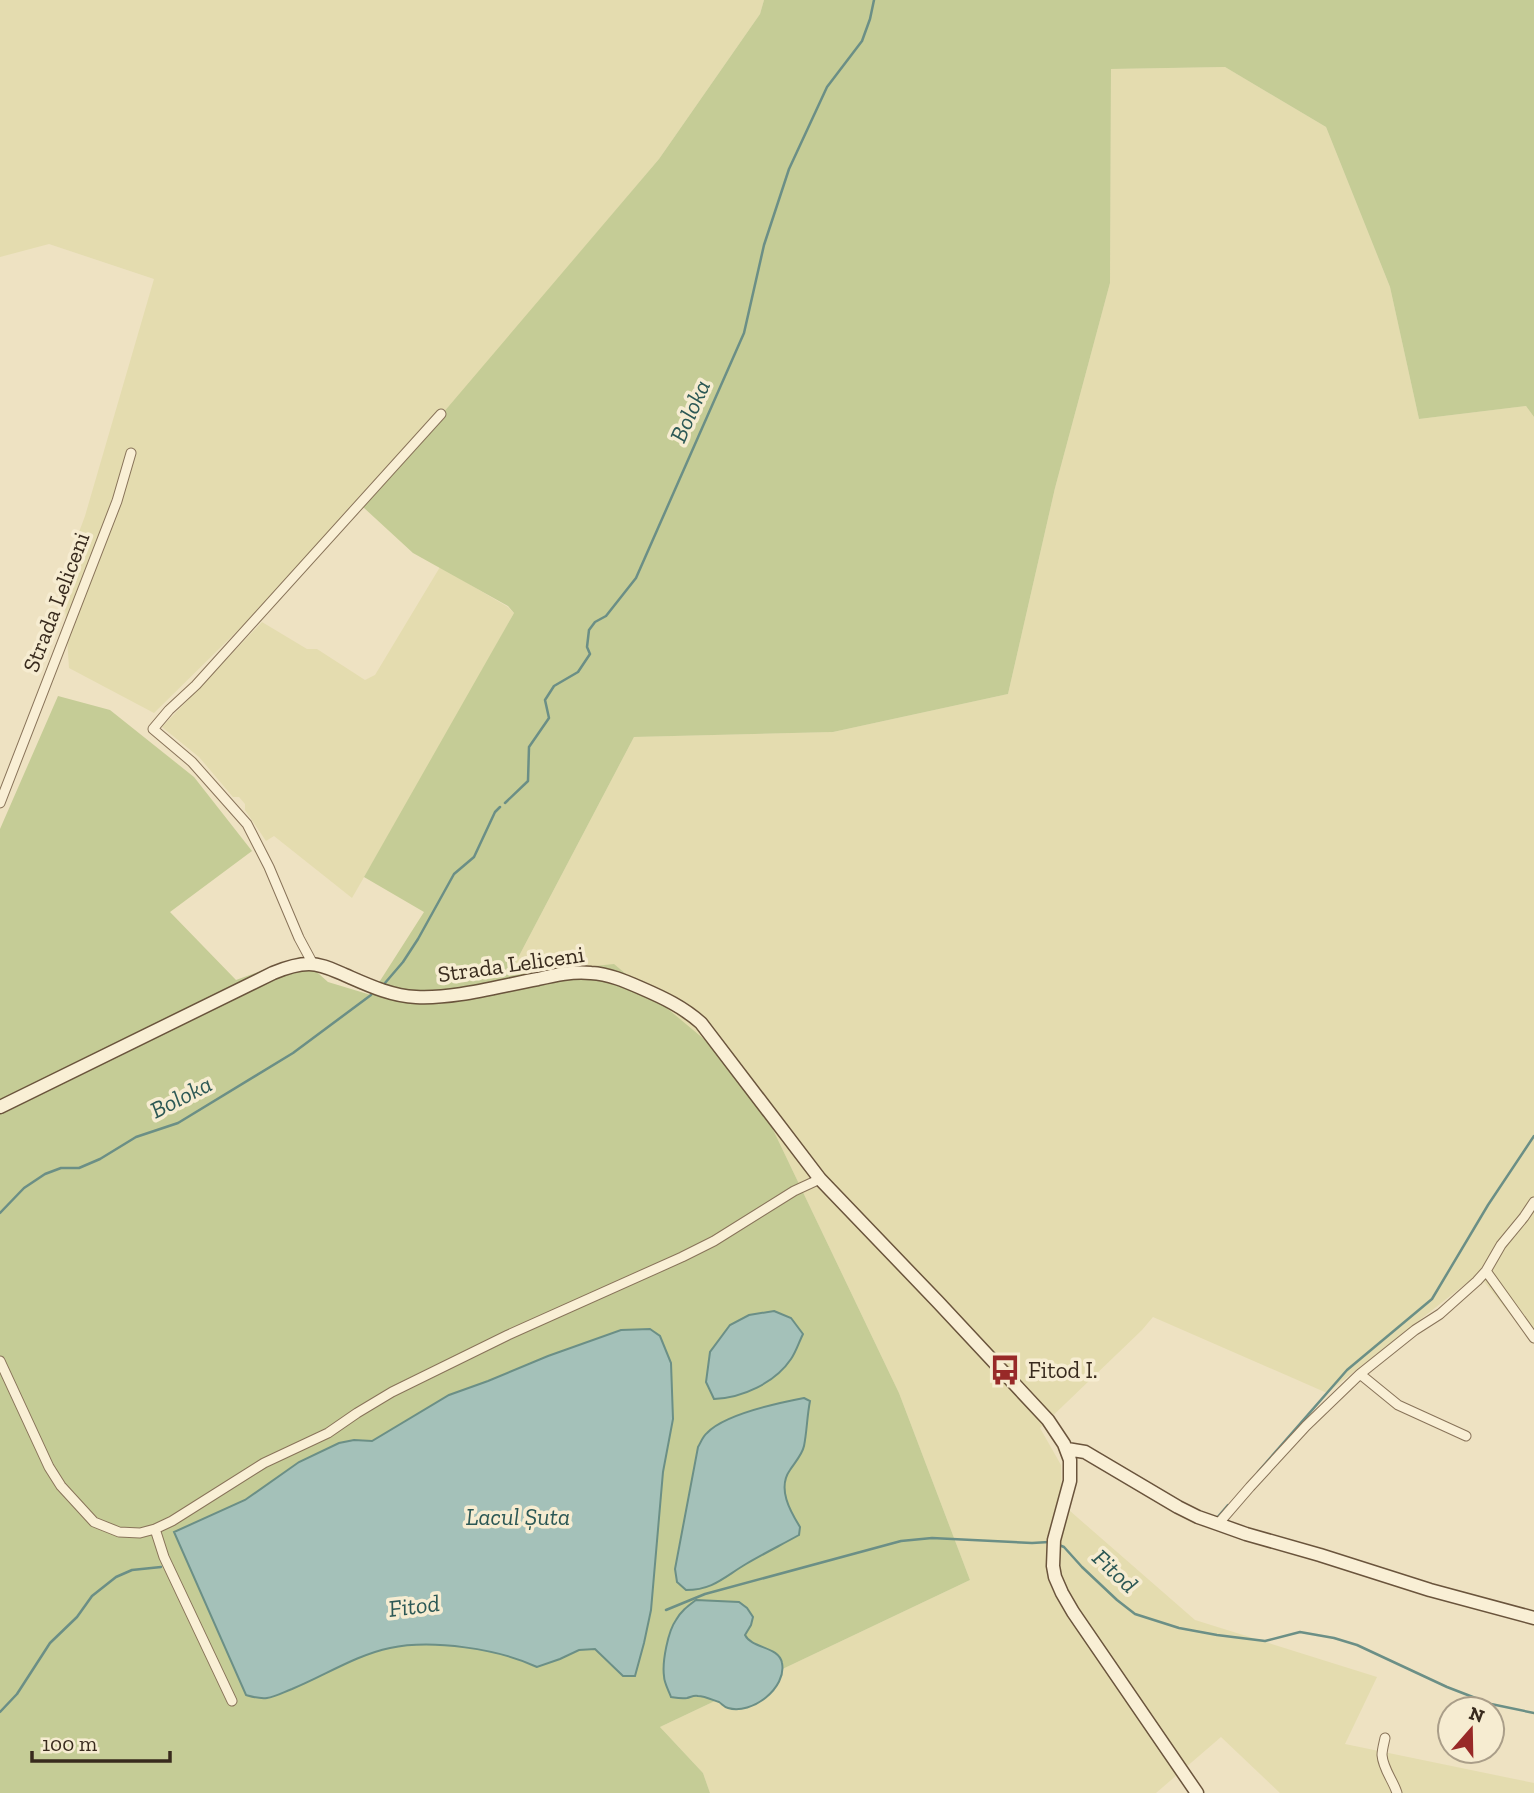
<svg xmlns="http://www.w3.org/2000/svg" width="1534" height="1793" viewBox="0 0 1534 1793" font-family="'Zilla Slab',serif">
<style>
.farmland{fill:#e4dcaf}
.green{fill:#c5cc96}
.water{fill:#a4c1b9;stroke:#6b8f86;stroke-width:2}
.lines{fill:none;stroke-linecap:round;stroke-linejoin:round}
.stream{stroke:#6b8f86;stroke-width:2.5}
.street-casing{stroke:#887359;stroke-width:11}
.secondary-casing{stroke:#6a543c;stroke-width:15}
.street{stroke:#f9efd5;stroke-width:9}
.secondary{stroke:#f9efd5;stroke-width:12}
.labels{text-anchor:middle;stroke-width:7;stroke-linejoin:round;paint-order:stroke}
.street-label{font-size:23px;fill:#382a1d;stroke:#f6ecd1}
.poi-label{font-size:23px;fill:#382a1d;stroke:#f6ecd1;text-anchor:start}
.water-label{font-size:24px;font-style:italic;fill:#2c5855;stroke:#f6ecd1}
</style>
<rect width="100%" height="100%" fill="#eee2c2"/>
<!-- farmland -->
<path class="farmland" d="M0 0H764L760 14 659 159 474 378 363 507 154 713 69 668 63 575 85 516 154 279 49 244 0 257Z
M1225 67 1326 127 1390 287 1419 419 1526 406 1534 417V1344L1478 1274 1327 1393 1153 1317 1142 1330 1040 1428 1061 1465 1062 1504 1195 1620 1377 1677 1345 1744 1534 1783V1793H1280L1221 1737 1156 1793H710L703 1773 660 1727 970 1580 899 1393 747 1075 509 975 634 737 833 732 1008 694 1055 488 1110 283 1111 69Z
M440 567 508 607 514 613 448 732 352 898 274 836 266 841 245 810V804L239 797H233L199 757 162 727 262 622 307 649H317L365 680 375 675Z"/>
<!-- green -->
<path class="green" d="M764 0H1534V417L1526 406 1419 419 1390 287 1326 127 1225 67 1111 69 1110 283 1055 488 1008 694 833 732 634 737 509 975 614 964 747 1075 899 1393 970 1580 660 1727 703 1773 710 1793H0V829L58 696 110 710 194 777 252 851 170 912 236 980 300 957 328 982 371 995 424 912 364 877 514 613 508 606 413 553 363 507 659 159 760 14Z"/>
<!-- water -->
<path class="water" d="M774 1311 791 1318 803 1334C799 1342 796 1352 791 1359 775 1383 742 1398 714 1399L706 1382 710 1352 730 1325 749 1315Z
M650 1329 660 1336 671 1363 673 1419 663 1472 651 1610 644 1643 635 1676H623L595 1649 579 1650 560 1659 537 1667C499 1649 432 1639 390 1648 356 1655 324 1676 292 1689 284 1692 275 1697 267 1698 259 1699 253 1697 246 1695L174 1532 245 1500 299 1462 339 1443 354 1440 372 1441 449 1395 488 1381 548 1356 621 1330Z
M804 1398 810 1401C807 1416 807 1431 804 1446 802 1455 795 1462 790 1470 777 1488 790 1511 800 1527L799 1535C781 1545 763 1554 746 1564 724 1577 713 1590 686 1590L677 1582 675 1569 698 1447C701 1442 703 1436 707 1433 725 1414 778 1403 804 1398Z
M696 1600 739 1602 747 1608 753 1617 751 1625 745 1635C752 1649 779 1646 782 1663 787 1688 752 1715 728 1708 724 1707 722 1704 719 1702 713 1700 704 1696 698 1696 694 1695 691 1697 687 1698 682 1699 677 1698 671 1697 669 1691 664 1683 664 1676 662 1662 668 1631 676 1620 681 1611 688 1606 696 1600Z"/>
<g class="lines">
<!-- stream -->
<path class="stream" d="M505 803 528 781 529 747 549 718 545 700 554 686 578 672 590 654 587 647 589 630 595 622 606 616 636 578 744 333 764 245 789 169 827 87 862 41 870 19 874 0
M385 983 403 962 418 939 454 874 474 857 495 812 500 807
M0 1213 24 1188 45 1174 61 1168H79L100 1159 136 1137 178 1123 293 1053 371 995
M1258 1472 1347 1370 1432 1299 1488 1205 1534 1136
M1216 1519 1228 1505
M1059 1545 1064 1547 1082 1567 1117 1600 1135 1614 1179 1628 1217 1635 1265 1641 1300 1632 1334 1638 1357 1645 1447 1687 1491 1704 1534 1713
M666 1610 705 1594 901 1541 932 1538 1032 1543 1049 1542
M0 1712 17 1694 50 1643 77 1617 92 1596 116 1577 132 1570 161 1567"/>
<!-- street casing -->
<g class="street-casing">
<path id="street" d="M0 803 117 501 131 453
M313 964 299 938 269 867 247 824 192 762 153 729 169 710 196 685 441 414
M1486 1271 1534 1338
M0 1361 49 1467 61 1486 94 1522 119 1532 140 1533 155 1529 172 1521 264 1463 328 1433 357 1413 392 1392 508 1335 682 1257 714 1241 794 1191 820 1179
M1360 1374 1398 1405 1466 1436
M1218 1524 1250 1487 1306 1426 1360 1374 1415 1330 1440 1314 1477 1281 1486 1271 1501 1245 1524 1217 1534 1202
M155 1529 164 1557 232 1701
M1385 1738C1384 1743 1382 1750 1382 1755 1383 1769 1393 1780 1397 1793"/>
</g>
<!-- secondary casing -->
<g class="secondary-casing">
<path id="secondary" d="M0 1107 273 973C285 968 296 964 309 964 322 964 333 970 345 975 368 985 391 996 416 997 455 999 499 986 538 979 555 975 573 971 591 973 609 974 625 981 641 988 664 998 683 1007 701 1023L820 1179 938 1302 1048 1420 1064 1444 1070 1460V1481L1054 1540 1053 1566 1055 1577 1062 1593 1073 1612 1197 1793
M1067 1449 1085 1452 1178 1507 1198 1517 1218 1524 1246 1534 1320 1555 1430 1590 1534 1618"/>
</g>
<!-- street -->
<use href="#street" class="street"/>
<!-- secondary -->
<use href="#secondary" class="secondary"/>
</g>
<!-- icons -->
<defs>
<g id="bus-bare" transform="scale(2.415)"><path d="M-5-6H5V4H4V6H2V4H-2V6H-4V4H-5ZM-3.5-4V0h7V-4ZM-3.5 1.2v1.5H-2V1.2ZM2 1.2v1.5H3.5V1.2Z" fill="#982928" stroke="#f6ecd1" stroke-width="2.5" paint-order="stroke"/></g>
</defs>
<g fill-rule="evenodd">
<use href="#bus-bare" x="1005" y="1370"/>
</g>
<g class="labels">
<!-- street labels -->
<g class="street-label">
<text transform="translate(56 602) rotate(-69)" y="8">Strada Leliceni</text>
<text transform="translate(511 964) rotate(-8)" y="8">Strada Leliceni</text>
</g>
<!-- poi labels -->
<g class="poi-label">
<text x="1028" y="1378">Fitod I.</text>
</g>
<!-- water labels -->
<g class="water-label">
<text transform="translate(690 411) rotate(-66)" y="8">Boloka</text>
<text transform="translate(181 1097) rotate(-27)" y="8">Boloka</text>
<text x="518" y="1525">Lacul Șuta</text>
<text transform="translate(1115 1571) rotate(43)" y="8">Fitod</text>
<text transform="translate(414 1606) rotate(-7)" y="8">Fitod</text>
</g>
</g>
<!-- north arrow -->
<g transform="translate(1471 1730) rotate(20)"><circle r="33" fill="#f6ecd1" stroke="#aa9e89" stroke-width="2"/>
<path d="M0-5L12 26L0 18L-12 26Z" fill="#982928"/>
<text y="-10" font-size="19" font-weight="bold" text-anchor="middle" fill="#382a1d">N</text>
</g>
<!-- scale -->
<path d="M32 1751v10h138v-10" fill="none" stroke="#382a1d" stroke-width="3.5"/>
<text x="42" y="1751" font-size="21" fill="#382a1d" stroke="#f6ecd1" stroke-width="5" paint-order="stroke">100 m</text>
</svg>
